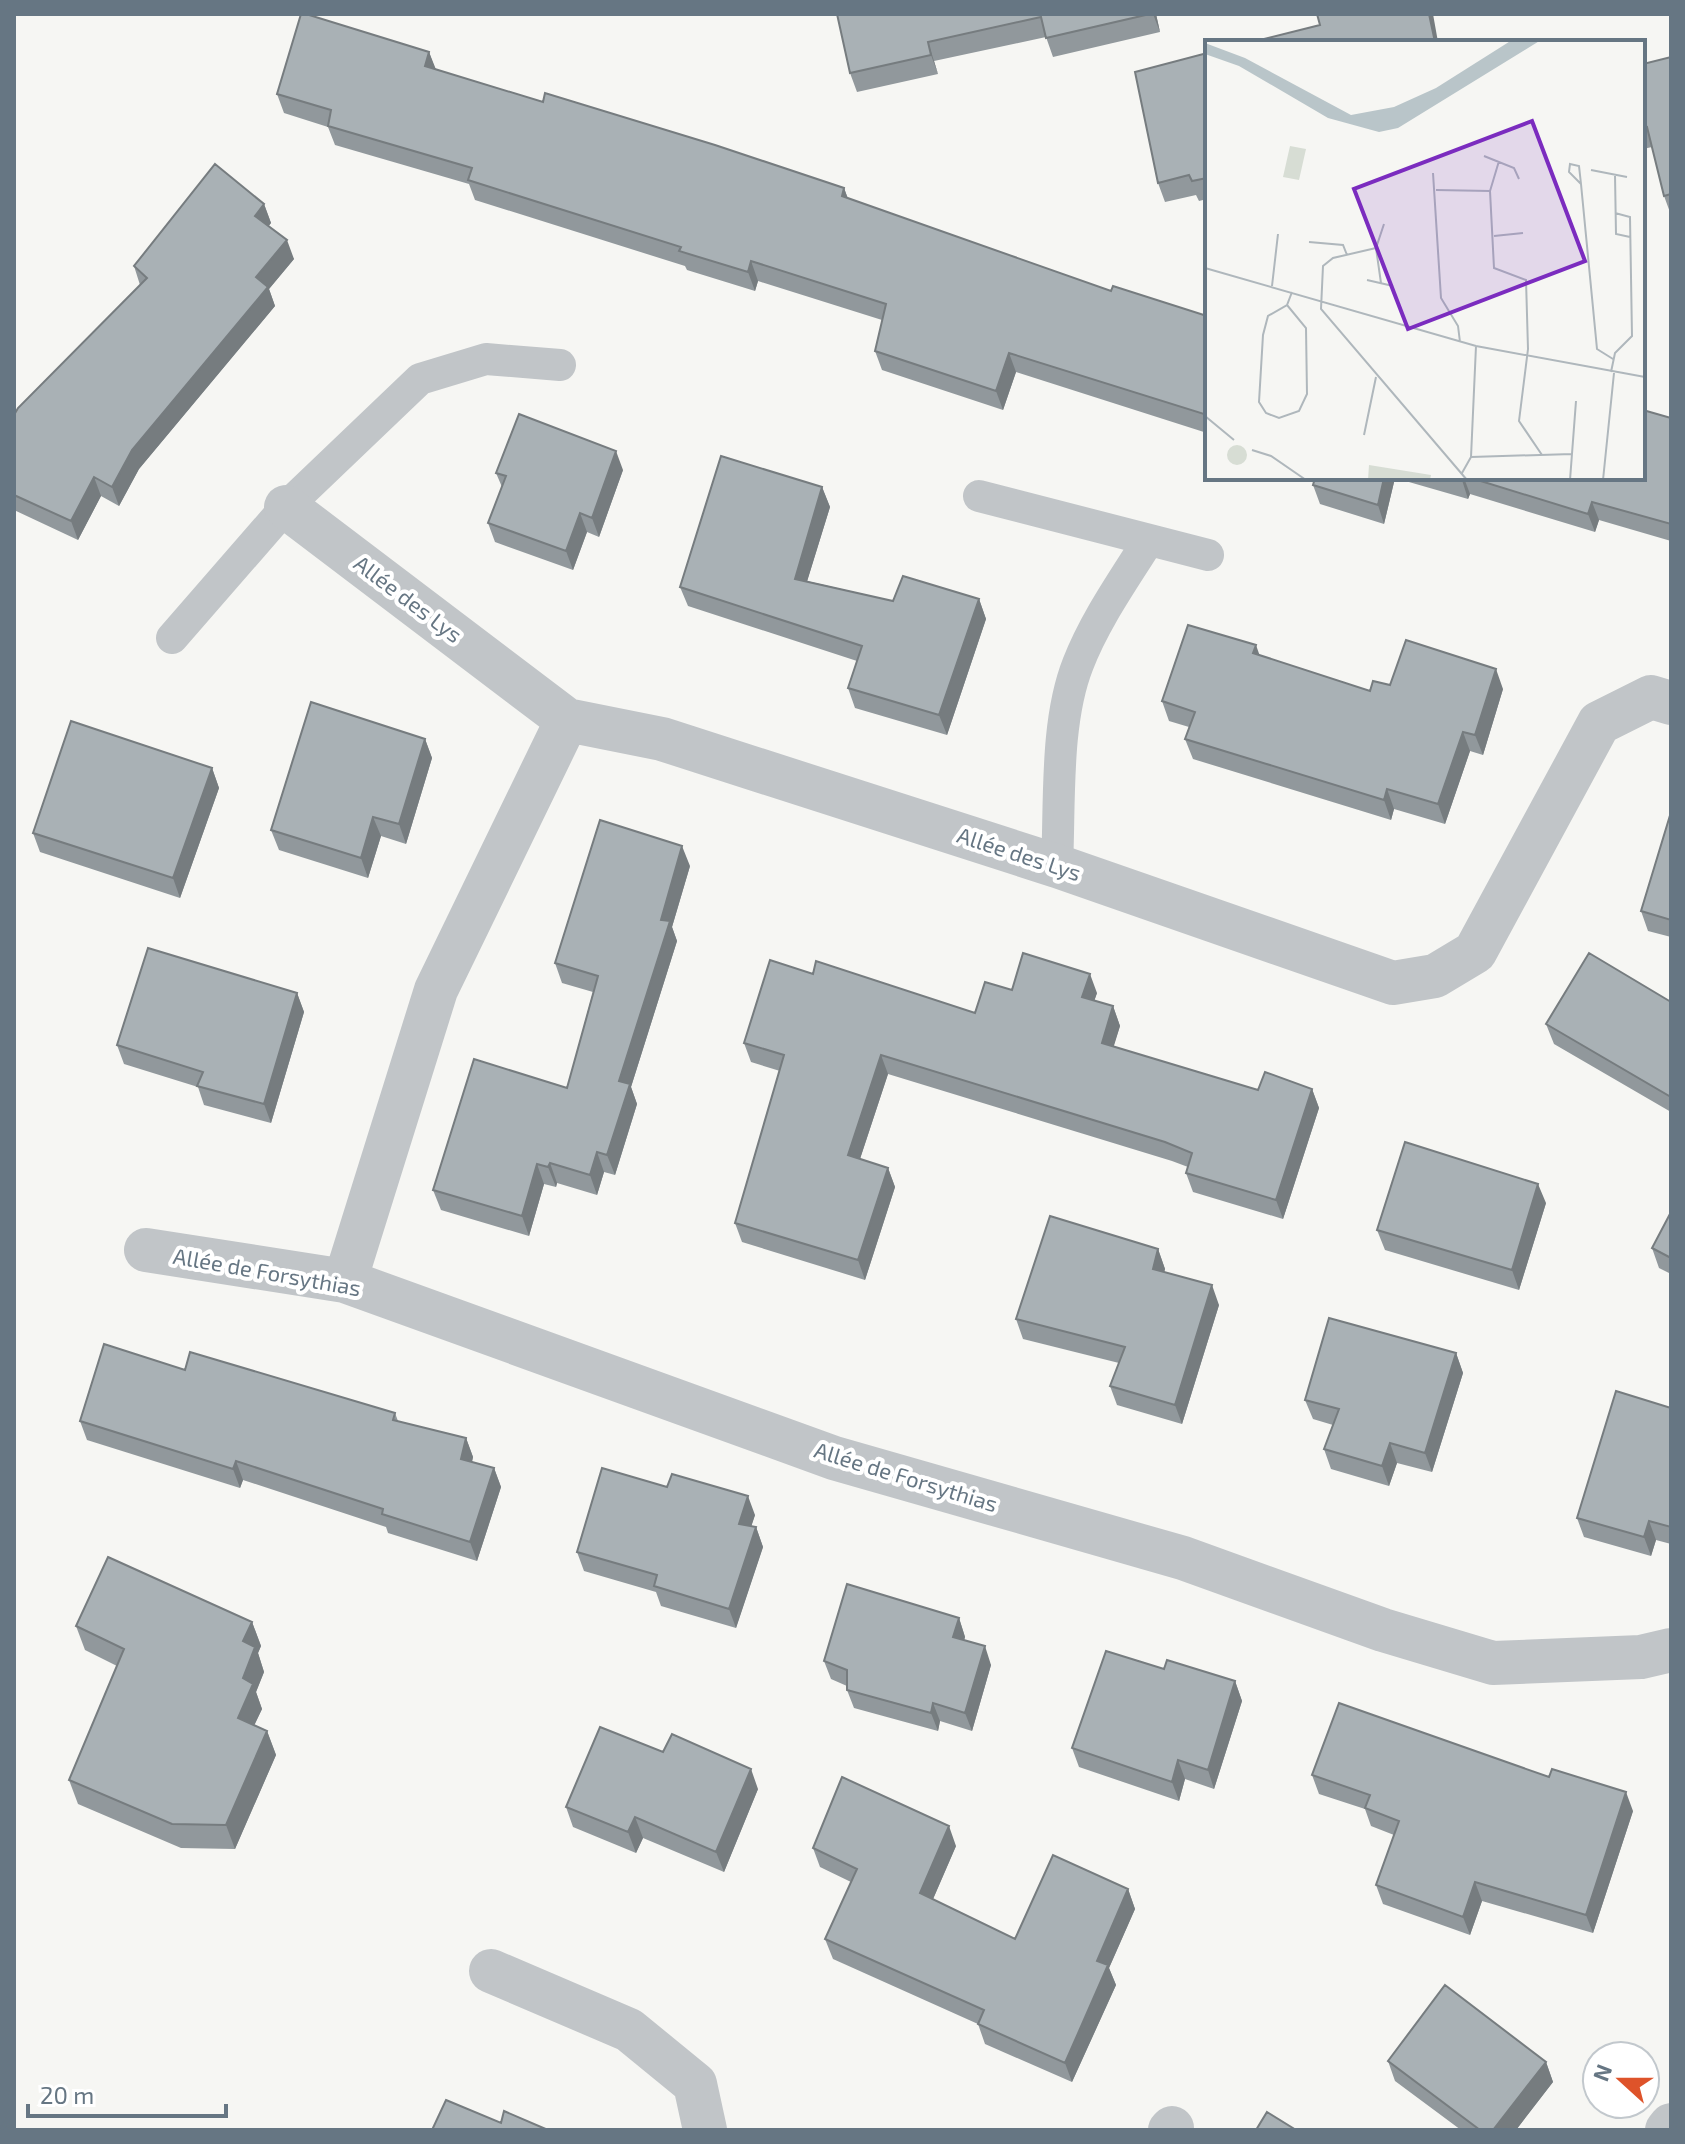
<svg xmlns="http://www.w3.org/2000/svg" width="1685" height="2144" viewBox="0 0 1685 2144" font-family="'Exo 2',sans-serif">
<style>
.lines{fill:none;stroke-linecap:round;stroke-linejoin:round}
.service{stroke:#c1c5c8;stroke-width:32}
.minor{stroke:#c1c5c8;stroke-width:44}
.wall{fill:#91989c}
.shaded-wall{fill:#767c7f}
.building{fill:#a9b1b5;stroke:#767c7f;stroke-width:2}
.labels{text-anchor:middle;stroke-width:8;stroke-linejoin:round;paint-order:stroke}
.street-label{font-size:22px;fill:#667683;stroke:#fff}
.inset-road{fill:none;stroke:#afb7bc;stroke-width:2}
.view{fill:#7b2cbf;fill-opacity:0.15;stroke:#7b2cbf;stroke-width:4}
.inset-edge{fill:none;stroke:#667683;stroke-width:4}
</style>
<rect width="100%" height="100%" fill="#f6f6f3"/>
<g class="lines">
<!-- service -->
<path class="service" d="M979 496 1208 555
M172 638 286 507 420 379 486 359 560 365
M1057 866C1060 803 1055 722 1078 664 1095 620 1123 581 1148 541"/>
<!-- minor -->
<path class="minor" d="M286 507 567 720 662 739 1057 866 1393 983 1435 976 1475 952 1599 723 1651 697 1671 703
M146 1250 345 1281 834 1458 1183 1558 1383 1630 1493 1663 1641 1657 1671 1650
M345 1281 436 990 567 720
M491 1971 629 2030 695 2084 705 2130
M1170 2130 1172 2128
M1667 2130 1671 2125"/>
</g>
<!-- wall -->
<path class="wall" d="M837 14H1156L1160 32 1053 57 1046 37 934 61 938 74 857 92 850 73Z
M429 52 435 69 543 102 844 188 848 199 1111 291 1207 316V433L1016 372 1003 410 882 370 875 351 882 320 758 281 755 291 687 270 685 266 475 200 469 184 335 145 328 127 284 113 277 94Z
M1207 53V199L1199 201 1196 195 1165 202 1158 183Z
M1671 57V215L1664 196 1652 147 1643 149V64Z
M264 204 271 223 268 226 294 259 269 289 275 306 139 469 119 506 101 496 78 540 14 510V415L140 285 134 266Z
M1671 418V541L1599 520 1595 532 1470 494 1468 499 1395 478 1384 524 1320 504 1313 485 1315 478H1643Z
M623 470 599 537 587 532 573 570 495 542 488 523 502 487 496 473Z
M822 487 830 507 807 581 893 601 979 599 986 619 947 735 855 708 848 688 857 661 688 606 680 587Z
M1259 656 1370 691 1390 685 1503 689 1483 755 1470 751 1445 824 1394 809 1391 820 1193 759 1185 739 1189 727 1169 721 1162 701Z
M425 739 432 758 406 844 381 836 368 878 279 850 271 830Z
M212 768 219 788 180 898 40 852 33 833Z
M1671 812V937L1648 931 1641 911Z
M690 866 672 927 677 941 631 1087 637 1104 615 1175 604 1172 597 1195 557 1183 556 1187 544 1184 529 1236 441 1210 433 1190 567 1088 593 992 562 983 555 963Z
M813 974 975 1013 1012 990 1097 993 1094 1001 1113 1006 1120 1026 1113 1047 1258 1090 1312 1089 1319 1108 1283 1219 1193 1192 1186 1173 1188 1167 1172 1161 888 1074 860 1159 888 1168 895 1187 865 1280 742 1242 735 1223 780 1071 751 1062 744 1043Z
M297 993 304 1012 271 1123 204 1105 198 1087 124 1064 117 1045Z
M1671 1002V1112L1554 1044 1546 1024Z
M1546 1203 1519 1290 1385 1250 1377 1230Z
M1671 1212V1274L1659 1268 1652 1248Z
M1158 1249 1165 1269 1164 1272 1219 1305 1182 1424 1117 1405 1110 1386 1119 1363 1023 1339 1016 1319Z
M1456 1353 1463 1373 1432 1472 1397 1463 1389 1486 1331 1469 1324 1449 1333 1425 1313 1419 1305 1400Z
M1671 1408V1544L1656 1540 1651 1556 1584 1537 1577 1518Z
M395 1413 398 1421 466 1438 473 1457 472 1462 494 1468 501 1487 477 1561 388 1533 386 1527 243 1480 240 1488 87 1440 80 1421Z
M667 1487 755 1515 751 1526 756 1527 763 1547 736 1628 661 1606 656 1592 584 1571 577 1552Z
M959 1618 965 1637 964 1640 991 1665 972 1731 940 1721 938 1731 854 1708 847 1690V1686L831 1679 824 1661Z
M252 1622 261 1646 258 1653 264 1672 256 1692 262 1709 254 1725 267 1731 276 1755 235 1849 181 1848 78 1804 69 1780 117 1666 85 1650 76 1626Z
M1164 1669 1235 1681 1242 1701 1214 1789 1185 1779 1179 1801 1079 1767 1072 1748Z
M1312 1775 1633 1811 1593 1933 1482 1901 1470 1935 1383 1904 1376 1885 1394 1835 1371 1826 1365 1809 1319 1794Z
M758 1789 724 1872 643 1838 636 1853 573 1827 566 1807Z
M956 1846 933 1899 1015 1939 1128 1889 1135 1909 1109 1968 1116 1985 1072 2082 985 2044 978 2024 833 1959 825 1939 851 1882 820 1867 813 1848Z
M1388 2061 1546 2062 1553 2082 1516 2130H1461L1395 2081Z"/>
<!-- shaded-wall -->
<path class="shaded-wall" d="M1153 14H1156L1160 32Z
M1429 14H1433L1438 42H1435Z
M928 42 934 61 938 74 931 55Z
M429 52 437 72 425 66Z
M844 188 851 207 842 196Z
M264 204 271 223 262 235 255 216Z
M287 240 294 259 269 289 275 306 139 469 119 506 112 487 132 450 256 277Z
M751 261 758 281 755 291 748 272Z
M1009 353 1016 372 1003 410 996 391Z
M616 451 623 470 599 537 592 518Z
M94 477 101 496 78 540 71 521Z
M1384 478H1395L1384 524 1378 505Z
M1462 478H1464L1470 494 1468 499 1462 480Z
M822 487 830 507 802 598 795 579Z
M1592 502 1599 520 1595 532 1588 514Z
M580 513 587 532 573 570 566 551Z
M979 599 986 619 947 735 939 715Z
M1256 645 1263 665 1253 653Z
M1496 669 1503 689 1483 755 1475 735Z
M1463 732 1470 751 1445 824 1438 804Z
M425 739 432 758 406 844 399 824Z
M212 768 219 788 180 898 173 878Z
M1387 789 1394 809 1391 820 1384 800Z
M373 817 381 836 368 878 361 858Z
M682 846 690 866 672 927 677 941 631 1087 637 1104 615 1175 607 1155 619 1081 661 920Z
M1090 974 1097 993 1089 1016 1082 997Z
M297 993 304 1012 271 1123 264 1104Z
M1113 1006 1120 1026 1109 1062 1102 1043Z
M881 1055 888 1074 855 1174 848 1155Z
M1312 1089 1319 1108 1283 1219 1276 1200Z
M597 1152 604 1172 597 1195 590 1175Z
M550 1163 557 1183 556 1187 548 1167Z
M537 1164 544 1184 529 1236 522 1216Z
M888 1168 895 1187 865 1280 858 1260Z
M1538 1184 1546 1203 1519 1290 1512 1270Z
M1158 1249 1165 1269 1160 1288 1153 1269Z
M1212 1285 1219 1305 1182 1424 1175 1405Z
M1456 1353 1463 1373 1432 1472 1425 1453Z
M466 1438 473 1457 468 1478 461 1459Z
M1390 1443 1397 1463 1389 1486 1382 1466Z
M236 1461 243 1480 240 1488 233 1469Z
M494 1468 501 1487 477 1561 470 1542Z
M748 1496 755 1515 746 1543 739 1524Z
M1649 1521 1656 1540 1651 1556 1644 1537Z
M756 1527 763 1547 736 1628 729 1609Z
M959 1618 965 1637 960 1655 953 1637Z
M252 1622 261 1646 258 1653 264 1672 256 1692 262 1709 246 1743 238 1718 243 1678V1641Z
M985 1646 991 1665 972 1731 965 1713Z
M1235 1681 1242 1701 1214 1789 1208 1770Z
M933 1703 940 1721 938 1731 931 1713Z
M267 1731 276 1755 235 1849 226 1825Z
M1178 1760 1185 1779 1179 1801 1172 1782Z
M751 1769 758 1789 724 1872 716 1852Z
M1626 1792 1633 1811 1593 1933 1586 1915Z
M635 1817 643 1838 636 1853 628 1832Z
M949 1826 956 1846 927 1913 920 1893Z
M1475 1882 1482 1901 1470 1935 1463 1917Z
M1128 1889 1135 1909 1109 1968 1116 1985 1072 2082 1065 2063 1097 1961Z
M1546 2062 1553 2082 1516 2130H1493Z"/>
<!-- building -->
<path class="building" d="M301 14H306L429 52 425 66 543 102 545 93 715 145 844 188 842 196 1111 291 1113 286 1207 316V415L1009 353 996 391 875 351 886 304 751 261 748 272 679 251 681 247 468 180 472 168 328 126 331 110 277 94Z
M837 14H1150L1046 38 1041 17 928 42 931 55 850 73Z
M1317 14H1429L1435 42H1252L1320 25Z
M1207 53V178L1192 181 1189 175 1158 183 1135 72Z
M1671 57V194L1664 196 1647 127 1643 128V64Z
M215 164 264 204 255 216 287 240 256 277 268 287 132 450 112 487 94 477 71 521 14 495V415L18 408 147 278 134 266Z
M1643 410 1671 418V524L1592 502 1588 514 1471 478H1643Z
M519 414 616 451 592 518 580 513 566 551 488 523 506 476 496 473Z
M721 456 822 487 795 579 893 601 903 576 979 599 939 715 848 688 862 646 680 587Z
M1315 478H1384L1378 505 1313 485Z
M1188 625 1256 645 1253 653 1370 691 1373 681 1390 685 1406 640 1496 669 1475 735 1463 732 1438 804 1387 789 1384 800 1185 739 1195 712 1162 701Z
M311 702 425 739 399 824 373 817 361 858 271 830Z
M71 721 212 768 173 878 33 833Z
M1671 812V920L1641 911Z
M600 820 682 846 661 920 670 921 619 1081 630 1084 607 1155 597 1152 590 1175 550 1163 548 1167 537 1164 522 1216 433 1190 474 1059 567 1088 598 976 555 963Z
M148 948 297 993 264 1104 197 1086 203 1072 117 1045Z
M1023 953 1090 974 1082 997 1113 1006 1102 1043 1258 1090 1265 1072 1312 1089 1276 1200 1186 1173 1192 1153 1165 1142 881 1055 848 1155 888 1168 858 1260 735 1223 784 1055 744 1043 770 960 813 974 816 961 975 1013 985 982 1012 990Z
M1589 953 1671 1002V1097L1546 1024Z
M1405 1142 1538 1184 1512 1270 1377 1230Z
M1671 1212V1258L1652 1248Z
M1050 1216 1158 1249 1153 1269 1212 1285 1175 1405 1110 1386 1125 1347 1016 1319Z
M1329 1318 1456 1353 1425 1453 1390 1443 1382 1466 1324 1449 1339 1409 1305 1400Z
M104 1344 185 1370 190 1352 395 1413 393 1420 466 1438 461 1459 494 1468 470 1542 382 1514 383 1509 236 1461 233 1469 80 1421Z
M1616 1391 1671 1408V1527L1649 1521 1644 1537 1577 1518Z
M602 1468 667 1487 672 1474 748 1496 739 1524 756 1527 729 1609 654 1586 657 1575 577 1552Z
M108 1557 252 1622 243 1641 255 1647 243 1678 253 1684 238 1718 267 1731 226 1825 172 1824 69 1780 124 1649 76 1626Z
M847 1584 959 1618 953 1637 985 1646 965 1713 933 1703 931 1713 847 1690V1670L824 1661Z
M1106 1651 1164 1669 1167 1660 1235 1681 1208 1770 1178 1760 1172 1782 1072 1748Z
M1339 1703 1549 1777 1552 1769 1626 1792 1586 1915 1475 1882 1463 1917 1376 1885 1399 1821 1365 1808 1370 1795 1312 1775Z
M600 1727 663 1752 672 1734 751 1769 716 1852 635 1817 628 1832 566 1807Z
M842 1777 949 1826 920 1893 1015 1939 1053 1855 1128 1889 1097 1961 1108 1965 1065 2063 978 2024 984 2010 825 1939 857 1869 813 1848Z
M1445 1985 1546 2062 1493 2130H1480L1388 2061Z
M446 2100 501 2123 504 2111 548 2130H432Z
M1267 2112 1296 2130H1256Z"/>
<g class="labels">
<!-- street labels -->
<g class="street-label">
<text transform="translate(408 599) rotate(37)" y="8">Allée des Lys</text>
<text transform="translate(1019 854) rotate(18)" y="8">Allée des Lys</text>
<text transform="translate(267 1272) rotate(10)" y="8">Allée de Forsythias</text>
<text transform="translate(906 1477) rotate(17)" y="8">Allée de Forsythias</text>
</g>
</g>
<!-- overview -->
<g transform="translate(1205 40)">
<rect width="440" height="440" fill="#f6f6f3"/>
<path d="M85 106 101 109 94 140 78 137ZM22 415a10 10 0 1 1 20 0a10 10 0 1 1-20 0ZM164 425 226 435 225 440H163Z" fill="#d7ddd4"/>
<path d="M307 0H336L193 88 174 92 123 78 34 26 0 14V3L40 18 146 75 189 67 231 48Z" fill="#b9c5c9"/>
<path class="inset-road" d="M279 116 309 128 314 139M294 121 285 151 289 228 321 240 323 309 314 381 337 415M386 130 422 137M228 133 236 258 253 286 255 302M410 135 411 194 425 197M376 144 364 132 365 124 374 126 376 144 392 309 408 319M231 150 285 151M289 196 318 193M104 202 138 205 142 215M171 208 179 184M0 228 271 306 440 337M162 240 188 246M176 243 171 208 128 218 118 226 116 269 262 440M67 246 73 194M82 265 101 288 102 354 94 371 74 378 61 373 54 362 58 295 63 276 82 265 87 252M406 332 410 313 427 296 425 177 410 173M0 376 29 400M159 395 171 337M47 410 66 416 101 440M266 417 367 414M257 433 266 417 271 306M365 440 371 361M398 440 409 333"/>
<path class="view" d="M327 81 380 221 203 289 149 149Z"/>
<rect width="440" height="440" class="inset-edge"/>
</g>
<!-- border -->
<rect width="1685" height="2144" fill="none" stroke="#667683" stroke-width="32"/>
<!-- north arrow -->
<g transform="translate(1621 2080) rotate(291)"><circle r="38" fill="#ffffff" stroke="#c2c8cd" stroke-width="2"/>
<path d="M0-6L14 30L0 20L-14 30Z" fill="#de532a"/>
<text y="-12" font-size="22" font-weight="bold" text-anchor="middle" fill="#667683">N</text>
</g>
<!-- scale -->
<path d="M28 2104v12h198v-12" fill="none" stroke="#667683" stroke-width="4"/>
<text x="40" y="2104" font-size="24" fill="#667683" stroke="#ffffff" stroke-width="6" paint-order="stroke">20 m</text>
</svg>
